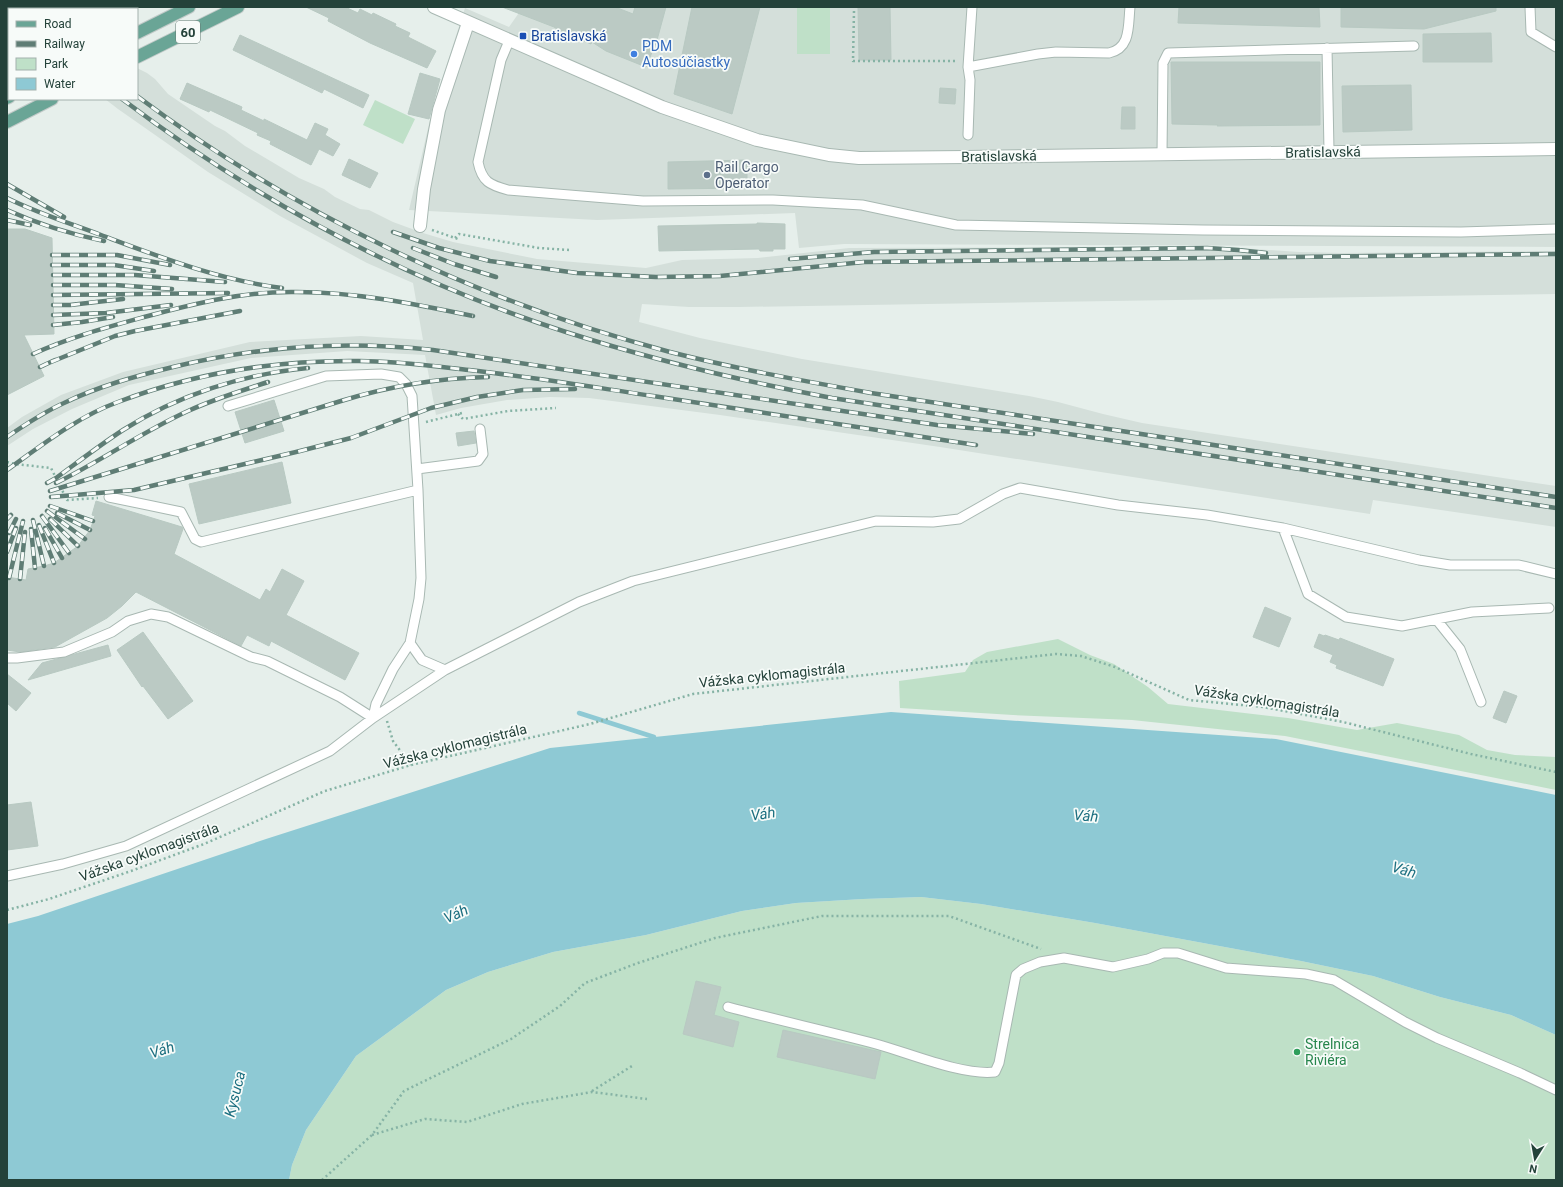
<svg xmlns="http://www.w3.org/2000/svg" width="1563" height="1187" viewBox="0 0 1563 1187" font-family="Roboto,sans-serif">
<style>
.built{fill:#d4dfda}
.green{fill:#bfe0c8}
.water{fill:#8ec9d4}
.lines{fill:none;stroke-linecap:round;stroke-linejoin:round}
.stream{stroke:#8ec9d4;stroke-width:4.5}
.building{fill:#bbcac4;stroke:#b8c9c2}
.service-casing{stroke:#a8b8b2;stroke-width:11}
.minor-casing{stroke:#a8b8b2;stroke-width:14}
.primary-casing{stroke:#c2cac8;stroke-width:14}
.path{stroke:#86b3a5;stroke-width:2.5;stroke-dasharray:2 3;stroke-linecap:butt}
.service{stroke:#fff;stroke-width:9}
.minor{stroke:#fff;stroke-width:12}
.primary{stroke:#6aa596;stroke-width:12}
.rail-casing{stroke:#5f7d75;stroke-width:4.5}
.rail{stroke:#f7fbf9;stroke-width:3;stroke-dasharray:9;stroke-linecap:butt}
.transit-dot{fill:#1a4fb4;stroke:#f7fbf9;stroke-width:1.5}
.shop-dot{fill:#3f7fe0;stroke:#f7fbf9;stroke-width:1.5}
.service-dot{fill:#5c6f8a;stroke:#f7fbf9;stroke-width:1.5}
.leisure-dot{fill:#2e9e5b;stroke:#f7fbf9;stroke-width:1.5}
.labels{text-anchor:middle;stroke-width:3.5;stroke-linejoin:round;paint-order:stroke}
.shield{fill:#f7fbf9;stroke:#637a73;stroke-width:1}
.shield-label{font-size:13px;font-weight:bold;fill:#24423a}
.transit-label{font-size:14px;fill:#164399;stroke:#f7fbf9;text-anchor:start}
.shop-label{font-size:14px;fill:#366cbe;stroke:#f7fbf9;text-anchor:start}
.street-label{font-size:14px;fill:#24423a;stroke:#f7fbf9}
.service-label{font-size:14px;fill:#4e5e75;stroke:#f7fbf9;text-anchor:start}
.leisure-label{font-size:14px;fill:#27864d;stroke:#f7fbf9;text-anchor:start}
.water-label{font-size:15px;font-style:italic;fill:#1c6f80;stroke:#f7fbf9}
</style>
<rect width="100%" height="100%" fill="#e6efeb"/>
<!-- built -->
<path class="built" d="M523 7H1556V247L844 244 799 248 795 213 597 220 409 210 433 107 465 8 509 27Z
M137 68 147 73 155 79 168 94 215 126 225 131 245 146 299 178 324 189 335 197 360 209 369 210 393 222 423 233 453 242 537 259 646 268 682 260 758 258 849 248 1225 247 1299 252 1342 253 1556 251V294L739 307H689L642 304 639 322 700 338 802 359 1029 396 1058 402 1103 414 1142 423 1556 486V527L1373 500 1370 514 940 447 720 415 589 398 550 397 507 400 461 408 436 415 425 355 347 351 251 358 129 385 72 409 33 429 7 446V428L22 417 61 395 123 372 250 342 361 336 423 340 413 283 367 263 280 216 208 172 118 109 105 99H137Z"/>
<!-- green -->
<path class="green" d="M797 7H830V54H797Z
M375 100 415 119 403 144 363 125Z
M1058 639 1090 655 1114 664 1148 687 1168 704 1288 718 1357 730 1397 723 1459 735 1487 750 1515 755 1556 757V790L1285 736 1132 720 1013 715 900 708 899 681 965 672 973 660 987 652Z
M921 897 981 904 1095 923 1301 961 1373 976 1440 997 1511 1015 1556 1035V1180H289L292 1165 306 1130 356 1056 446 990 488 972 553 952 646 935 742 911 796 903 863 899Z"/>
<!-- water -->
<path class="water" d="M891 712 1276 739 1556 795V1035L1511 1015 1440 997 1373 976 1301 961 1095 923 981 904 921 897 863 899 796 903 742 911 646 935 553 952 488 972 446 990 356 1056 306 1130 292 1165 289 1180H7V924L38 916 266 839 550 748Z"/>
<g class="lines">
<!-- stream -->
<path class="stream" d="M579 713 654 737"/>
</g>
<!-- building -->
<path class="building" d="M306 7H345L358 13 360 9 372 15 373 13 396 24 395 26 410 33 408 37 436 51 427 68 370 43 328 21 329 18Z
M502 7H615L633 14 635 7H666L657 40 646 67 606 51 592 42 591 44 567 34 566 35 554 27Z
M692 7H760L732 114 674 94Z
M858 7H890L891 60H859Z
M1179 7H1319L1320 27 1178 23Z
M1341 7H1496V11L1424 29 1341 27Z
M1491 33 1492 62H1423V34Z
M240 35 369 95 363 108 324 89 322 93 233 50Z
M1171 62H1320V125L1217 126 1218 125 1172 124Z
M420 73 440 79 429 119 408 114Z
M187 83 242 107 241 110 264 121V119L307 140 315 123 328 129 325 135 340 144 333 156 319 149 311 165 270 144 271 141 257 135 258 133 210 110 209 112 180 99Z
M1411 85 1412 130 1343 132 1342 86Z
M940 88 956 89 955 104 939 103Z
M1122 107H1135V129H1121Z
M349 159 378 173 370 188 342 175Z
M747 160V188L668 189V162Z
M757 223 785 224V249H773V251H760L759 249 659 251 658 226 757 224Z
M7 229H25L52 238 54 334 24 335 44 376 7 395Z
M274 400 284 431 245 443 235 412Z
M474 431 476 443 458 446 456 433Z
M282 462 291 503 199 524 189 484Z
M96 501 182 527 183 529 174 554 260 600 266 589 270 592 282 569 304 581 286 615 359 653 345 680 271 641 269 646 247 635 241 646 136 592 122 606 107 618 55 647 20 652 7 650V577L26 580 28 569 44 566 54 563 78 546 90 530 95 516 92 515Z
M1265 607 1291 618 1279 647 1253 637Z
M143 632 193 701 168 719 143 686 142 687 117 650Z
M1319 634 1324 636 1325 635 1339 640 1340 638 1394 659 1383 686 1336 668 1337 665 1330 662 1333 655 1314 647Z
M108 645 111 656 28 680 42 663Z
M7 674 31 693 16 711 7 703Z
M1504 691 1517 696 1506 723 1493 718Z
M31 802 38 846 7 850V805Z
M696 981 721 987 714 1015 739 1022 733 1047 683 1034Z
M783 1030 881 1052 875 1079 777 1057Z"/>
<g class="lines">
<!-- service casing -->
<g class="service-casing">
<path id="service" d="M1530 7 1531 32 1556 47
M509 41 501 60 478 162C482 182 490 185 508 190L643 201 773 200 862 205 956 225 1203 230 1461 232 1556 229
M1327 48 1329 151
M968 67 1038 54 1056 52 1109 53C1131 48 1128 26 1130 7
M968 135 970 80 968 67 972 7
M1162 154 1163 63 1168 53 1414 46
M417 469 478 461 483 454 480 429
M109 497 181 512 195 539 201 542 418 490
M1283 528 1308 594 1346 617 1402 626 1472 612 1549 608
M1436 619 1460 649 1481 702
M410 643 422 660 445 670
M7 658H17L64 652 112 632 128 621 151 614 168 617 251 657 267 661 340 697 373 718 376 704 393 669 410 643 419 599 421 578 418 490 412 396 406 384 399 377 381 374 326 376 228 406
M7 876 63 864 126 846 330 751 373 718 445 670 579 602 633 581 876 521 933 522 959 519 1003 494 1020 488 1118 505 1207 515 1283 528 1419 560 1450 565H1519L1556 574
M728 1007C777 1020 827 1031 876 1044 909 1053 963 1076 995 1072L999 1063 1016 975 1023 969 1040 962 1064 958 1113 967 1148 959 1163 953H1178L1226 968 1306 974 1334 980 1405 1022 1437 1038 1520 1073 1556 1090"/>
</g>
<!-- minor casing -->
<g class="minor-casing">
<path id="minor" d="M434 7 662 107 757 140 829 155 859 158 967 157 1556 149
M420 226 424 189 439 110 468 23"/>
</g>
<!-- primary casing -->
<g class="primary-casing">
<path id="primary" d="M137 33 189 7
M137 57 238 7
M7 98 9 97
M7 122 52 99"/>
</g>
<!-- path -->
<path class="path" d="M854 11 853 61H957
M432 230 458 239
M455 238 459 234 539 248 569 250
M458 414 463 419 508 411 556 408
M426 422 462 413
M7 462 15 464 51 468 67 500 98 498
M387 721 393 741 411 765
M7 910 49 899 131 871 204 844 325 791 411 765 590 724 693 694 1056 654 1081 656 1115 667 1189 700 1263 707 1343 722 1471 754 1556 772
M592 1091 632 1066
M372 1135 425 1119 467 1122 522 1104 592 1092 647 1099
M322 1180 372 1135 404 1091 511 1039 560 1006 585 983 638 963 715 938 822 916H949L1041 949"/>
<!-- service -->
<use href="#service" class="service"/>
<!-- minor -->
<use href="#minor" class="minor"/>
<!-- primary -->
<use href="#primary" class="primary"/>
<!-- rail casing -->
<g class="rail-casing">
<path id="rail" d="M8 7 11 9
M25 7 27 9
M137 96C296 215 478 301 670 352 737 369 804 381 871 393L1556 497
M122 99C256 200 407 281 566 332 653 360 742 381 832 398L1556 508
M7 184 64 217
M7 198C37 213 69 223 101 235 160 257 219 280 282 288
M7 210C38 224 70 234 104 241
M7 220 30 225
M393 232 439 248 490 261 577 273 656 277 720 276 864 262 1556 254
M413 248 454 264 496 277
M52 255H117L170 265
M790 259 874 252 1207 248 1238 250 1266 253
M52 265H114L154 271
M53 275H135L225 282
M53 285H115L172 289
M53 295 228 293
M53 305H70L123 299
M53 315 106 313 171 305
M53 325 82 322 113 317
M33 354C70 337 108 327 148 316 197 303 245 291 297 292 356 292 415 304 473 316
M51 362 115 336 135 331 240 311
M40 367 55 360
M7 437C26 424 44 412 64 403 99 386 136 376 173 367 260 346 344 340 433 350L937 425 1033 434
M7 470C42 445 77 417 118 402 194 373 278 360 359 361 396 361 433 366 469 370 531 377 592 387 653 396 761 413 869 429 976 445
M47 483 56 478C78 462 100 445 123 430 178 395 243 374 308 368
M56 483C101 461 142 432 188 411 214 399 241 391 268 382
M50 491 341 401C390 386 437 378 488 377
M51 497 134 490 296 452 351 438 431 408 477 397 523 390 575 389
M50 506 93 521
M47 511 85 539
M57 513 90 530
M42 516 69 553
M7 519 11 515
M50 519 78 546
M33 520 44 566
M39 525 54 563
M45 528 62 558
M31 529 35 568
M9 533 16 519
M7 552 16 528
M9 578 23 521
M20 579 25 532"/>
</g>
<!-- rail -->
<use href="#rail" class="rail"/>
</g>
<!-- markers -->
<rect class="transit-dot" x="519" y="32" width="8" height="8" rx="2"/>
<circle class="shop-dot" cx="634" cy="54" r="4"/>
<circle class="service-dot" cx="707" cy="175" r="4"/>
<circle class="leisure-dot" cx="1297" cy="1052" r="4"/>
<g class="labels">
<!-- shield labels -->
<rect class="shield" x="176" y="21" width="24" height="22" rx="3"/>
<g class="shield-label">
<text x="188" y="37">60</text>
</g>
<!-- transit labels -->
<g class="transit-label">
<text x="531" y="41">Bratislavská</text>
</g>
<!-- shop labels -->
<g class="shop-label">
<text x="642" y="51">PDM<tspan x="642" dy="16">Autosúčiastky</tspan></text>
</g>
<!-- street labels -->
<g class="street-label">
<text transform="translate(1323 152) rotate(-1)" y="5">Bratislavská</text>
<text transform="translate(999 156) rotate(-1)" y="5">Bratislavská</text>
<text transform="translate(772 675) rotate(-6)" y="5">Vážska cyklomagistrála</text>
<text transform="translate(1267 701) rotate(9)" y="5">Vážska cyklomagistrála</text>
<text transform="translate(455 746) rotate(-14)" y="5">Vážska cyklomagistrála</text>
<text transform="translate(149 852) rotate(-20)" y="5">Vážska cyklomagistrála</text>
</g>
<!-- service labels -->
<g class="service-label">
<text x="715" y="172">Rail Cargo<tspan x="715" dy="16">Operator</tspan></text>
</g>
<!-- leisure labels -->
<g class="leisure-label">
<text x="1305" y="1049">Strelnica<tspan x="1305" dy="16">Riviéra</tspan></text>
</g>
<!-- water labels -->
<g class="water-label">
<text transform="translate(763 814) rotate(-8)" y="5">Váh</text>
<text transform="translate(1086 816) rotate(4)" y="5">Váh</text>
<text transform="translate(1404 870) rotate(17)" y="5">Váh</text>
<text transform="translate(456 914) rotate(-25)" y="5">Váh</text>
<text transform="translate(162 1050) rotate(-18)" y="5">Váh</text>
<text transform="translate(235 1094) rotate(-76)" y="5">Kysuca</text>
</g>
</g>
<!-- border -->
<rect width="1563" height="1187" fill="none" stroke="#24423a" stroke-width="16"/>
<!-- legend -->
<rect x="8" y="8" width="130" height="92" fill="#f7fbf9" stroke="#a3b1ad"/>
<rect x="16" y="21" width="20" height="6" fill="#6aa596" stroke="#a3b1ad"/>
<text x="44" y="28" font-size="12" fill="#24423a">Road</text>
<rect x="16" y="41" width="20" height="6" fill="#5f7d75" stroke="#a3b1ad"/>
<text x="44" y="48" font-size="12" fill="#24423a">Railway</text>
<rect x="16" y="58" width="20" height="12" fill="#bfe0c8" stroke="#a3b1ad"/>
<text x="44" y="68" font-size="12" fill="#24423a">Park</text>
<rect x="16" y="78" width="20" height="12" fill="#8ec9d4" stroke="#a3b1ad"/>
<text x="44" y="88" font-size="12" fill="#24423a">Water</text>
<!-- north arrow -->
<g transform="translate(1535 1159) rotate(191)" stroke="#f7fbf9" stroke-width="3" paint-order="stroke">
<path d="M0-3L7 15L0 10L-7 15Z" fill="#24423a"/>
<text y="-6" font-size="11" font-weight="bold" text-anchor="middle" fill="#24423a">N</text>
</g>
</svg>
